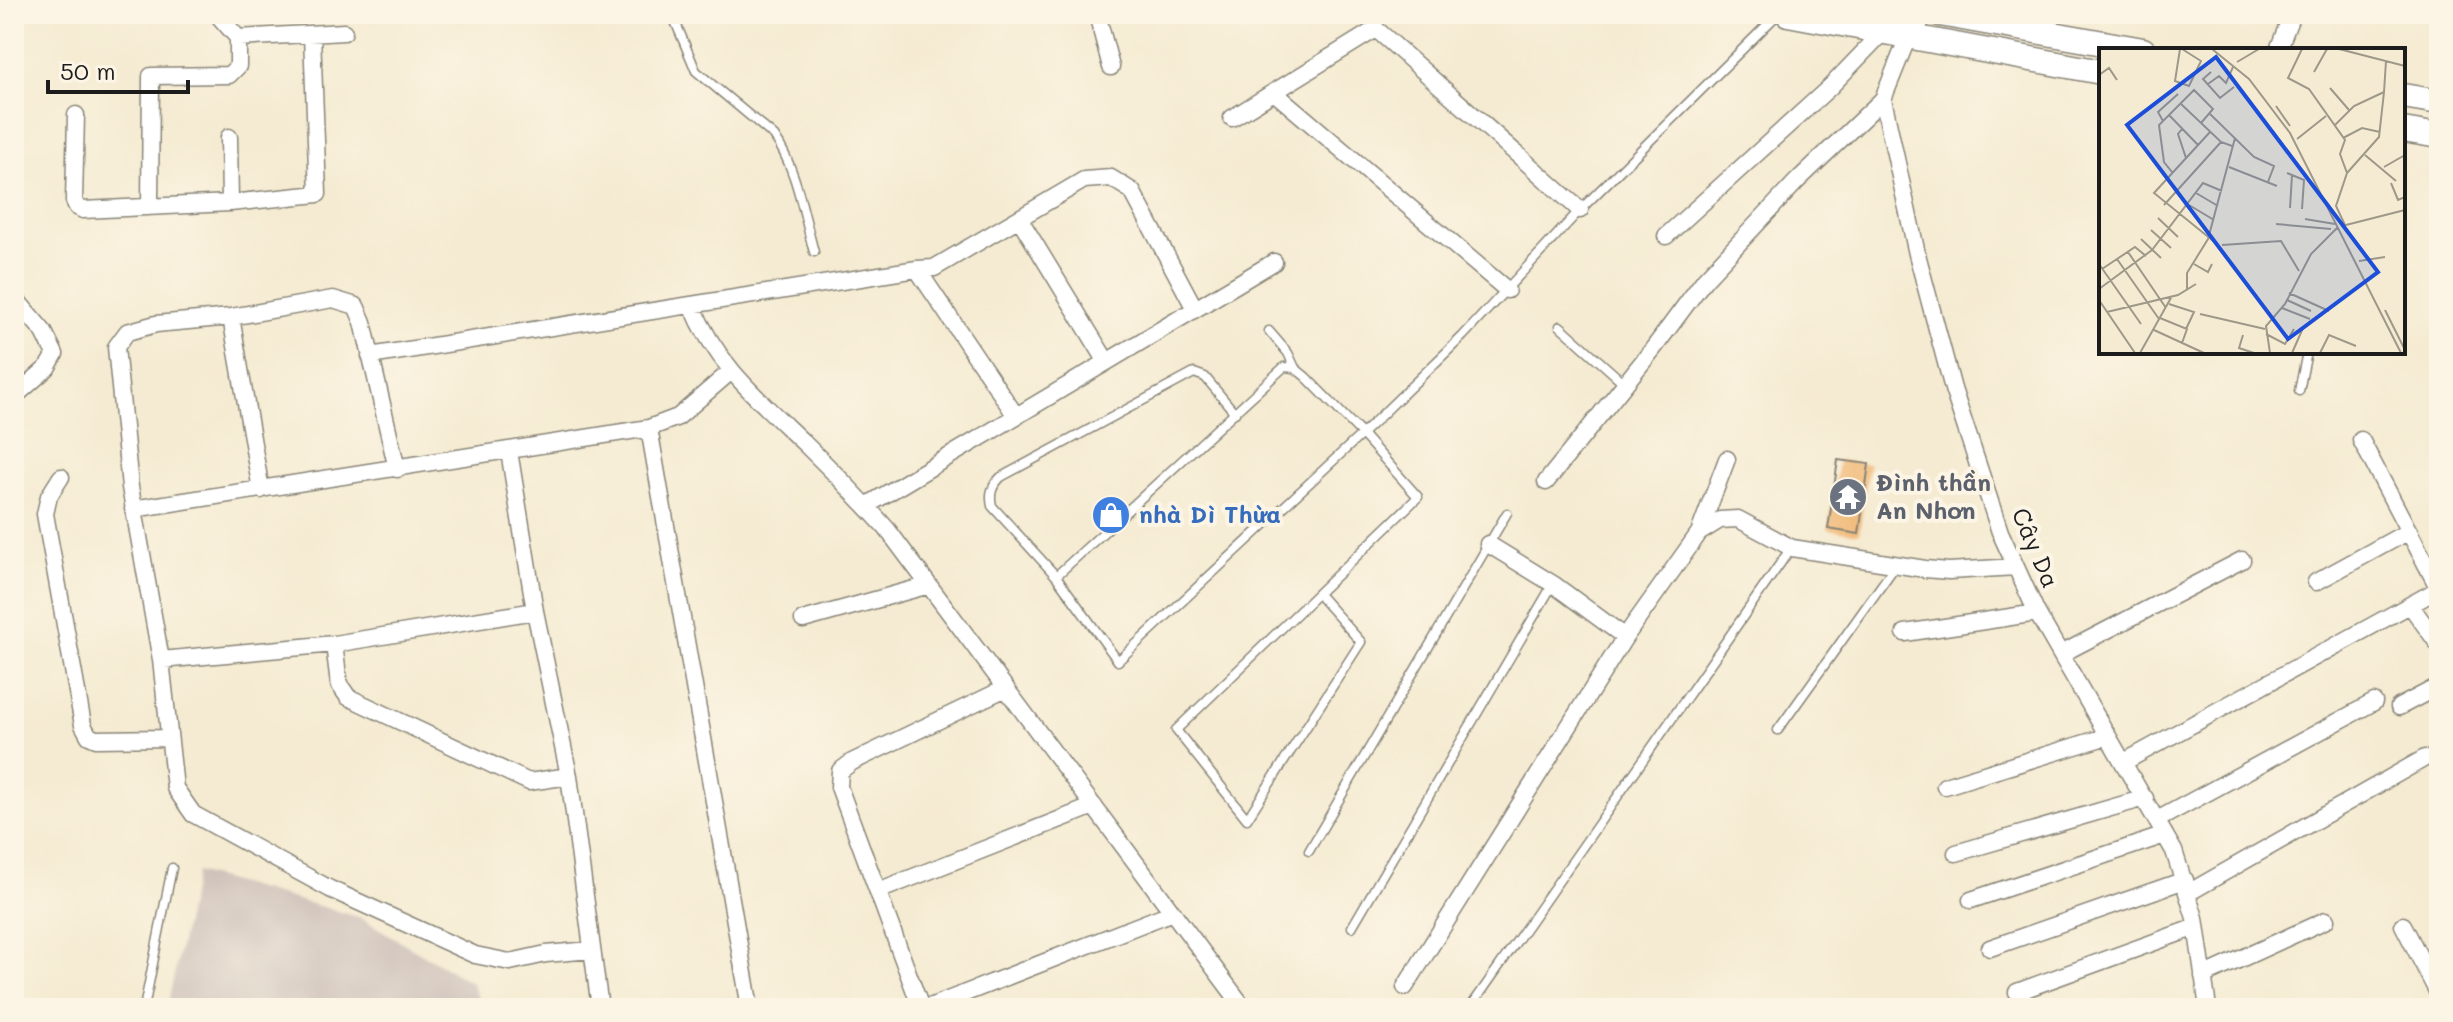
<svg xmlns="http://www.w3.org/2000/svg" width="2453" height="1022" viewBox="0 0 2453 1022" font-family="Mali,sans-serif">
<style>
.industrial{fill:#cec1ba}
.building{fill:#f0b875}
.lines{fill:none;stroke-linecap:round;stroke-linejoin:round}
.service-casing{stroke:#888477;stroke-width:11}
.minor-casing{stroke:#888477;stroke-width:19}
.primary-casing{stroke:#888477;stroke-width:27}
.service{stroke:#fff;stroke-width:8}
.minor{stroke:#fff;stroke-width:16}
.primary{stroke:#fff;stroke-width:24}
.labels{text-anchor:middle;stroke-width:8;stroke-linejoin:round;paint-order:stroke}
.worship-label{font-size:24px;font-weight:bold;fill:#5b616d;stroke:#fcf5e5;text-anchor:start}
.shop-label{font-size:24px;font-weight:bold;fill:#366cbe;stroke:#fcf5e5;text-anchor:start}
.street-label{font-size:24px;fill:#1c1c1c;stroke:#fcf5e5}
.inset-road{fill:none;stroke:#9e9889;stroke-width:2}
.view{fill:#1d4ed8;fill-opacity:0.15;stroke:#1d4ed8;stroke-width:4}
.inset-edge{fill:none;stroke:#1c1c1c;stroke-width:4}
</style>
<rect width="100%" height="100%" fill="#fcf5e5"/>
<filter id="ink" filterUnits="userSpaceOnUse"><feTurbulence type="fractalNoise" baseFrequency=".0125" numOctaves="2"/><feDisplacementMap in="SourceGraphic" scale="16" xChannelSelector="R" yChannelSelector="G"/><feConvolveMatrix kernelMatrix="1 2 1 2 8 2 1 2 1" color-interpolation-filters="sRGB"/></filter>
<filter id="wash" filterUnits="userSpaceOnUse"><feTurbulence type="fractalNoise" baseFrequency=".006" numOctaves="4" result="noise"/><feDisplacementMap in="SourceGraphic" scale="32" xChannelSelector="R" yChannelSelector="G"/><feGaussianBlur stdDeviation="1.8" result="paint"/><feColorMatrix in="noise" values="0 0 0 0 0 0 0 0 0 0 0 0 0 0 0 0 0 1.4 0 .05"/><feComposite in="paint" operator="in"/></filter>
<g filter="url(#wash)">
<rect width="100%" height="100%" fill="#f5ebd2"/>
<!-- industrial -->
<path class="industrial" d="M196 872 359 917 472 983 482 1008H167Z"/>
<g id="blocks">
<!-- building -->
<path class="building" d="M1838 460 1869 464 1859 534 1828 529Z"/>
</g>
</g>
<g filter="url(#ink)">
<use href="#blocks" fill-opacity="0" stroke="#888477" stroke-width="2"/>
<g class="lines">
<!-- service casing -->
<g class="service-casing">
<path id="service" d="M672 14 696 71 774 136C797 169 803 213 814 252
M1560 326 1625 384
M1269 331 1288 353 1295 368
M2299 391 2307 352
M1235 413 1205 377 1194 373 1001 477C992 486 989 493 992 506L1056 576 1118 661 1362 434 1463 336 1580 210 1778 14
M1056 576 1284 367 1295 368 1306 377 1362 434 1418 497 1176 730 1247 819 1361 642 1318 594
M1778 730 1896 565
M1309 851 1507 513
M1352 927 1553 584
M144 1008 172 868
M1470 1008 1791 548"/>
</g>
<!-- minor casing -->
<g class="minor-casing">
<path id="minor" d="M1097 14 1111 67
M1908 37 1883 99 1917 254 1953 389 2000 532 2037 613 2174 851 2195 918 2208 1008
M238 38 344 32
M2278 50 2292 14
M1275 93 1507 290
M76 115 74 201 77 207 83 210 230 203 318 194 312 35
M1232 118 1376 29 1580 210
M229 137 230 203
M150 206 151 76 229 75 238 66V38L217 14
M1019 218 1107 362
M1666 236 1830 87 1882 33
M917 269 1016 416
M14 297 44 332 55 354 47 368 14 397
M692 305C716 365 759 400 805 444 833 471 860 499 887 529L1244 1008
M231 317 261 490
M370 356 917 269 934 268 1084 180 1111 178 1132 191 1195 309
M649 428 750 1008
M509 451 535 611 569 776 600 1008
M397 469 363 322 356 306 333 299 231 317 156 324 127 332 116 347 130 487 161 660 175 788 193 814 330 889 475 955 510 962 546 954 591 950
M61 477 49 496 45 514 83 725 89 736 96 739 169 738
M1546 482 1653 349 1705 279 1797 181 1883 99
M866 506 1274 262
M133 509 649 428 678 417 730 372
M1699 533 1727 459
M1488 544 1553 584 1625 637
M2316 582 2409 531
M2410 605 2439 645
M803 620 929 585
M1905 633 2037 613
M334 644 339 684 348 697 529 782 569 776
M2061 654 2242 560
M161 660 334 644 535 611
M2399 707 2439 686
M2124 762 2439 589 2361 440
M1945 786 2108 736
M2157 820 2374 702
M1956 853 2145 798
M878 891 1094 806
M2188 893 2425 758
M1971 900 2165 835
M2403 925 2439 995
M1990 948 2185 880
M2203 976 2326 920
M1405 987 1625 637 1699 533 1720 520 1738 519 1792 548 1925 569 1949 571 2016 567
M2017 992 2196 927
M921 1008 839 787 840 771 852 762 1006 688
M927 1008 1173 912"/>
</g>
<!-- primary casing -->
<g class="primary-casing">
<path id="primary" d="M1788 14 2101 72
M1940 14 2143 50
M1908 37 1920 14
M2403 96 2439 102
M2403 130 2439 136"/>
</g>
<!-- service -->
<use href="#service" class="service"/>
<!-- minor -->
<use href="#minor" class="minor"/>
<!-- primary -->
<use href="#primary" class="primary"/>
</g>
</g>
<!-- icons -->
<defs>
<g id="temple-disc" transform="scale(2)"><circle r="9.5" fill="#6b7280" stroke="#fcf5e5"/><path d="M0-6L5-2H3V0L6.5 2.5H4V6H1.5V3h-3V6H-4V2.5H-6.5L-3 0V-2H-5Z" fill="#fff"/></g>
<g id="shop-disc" transform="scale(2)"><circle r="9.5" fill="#3f7fe0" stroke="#fcf5e5"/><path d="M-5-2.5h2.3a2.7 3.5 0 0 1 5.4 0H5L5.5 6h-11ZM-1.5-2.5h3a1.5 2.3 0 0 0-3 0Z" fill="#fff"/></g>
</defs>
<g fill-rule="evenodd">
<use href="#temple-disc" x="1848" y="497"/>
<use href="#shop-disc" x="1111" y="515"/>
</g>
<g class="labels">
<!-- worship labels -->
<g class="worship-label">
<text x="1876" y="491">Đình thần<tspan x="1876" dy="28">An Nhơn</tspan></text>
</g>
<!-- shop labels -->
<g class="shop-label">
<text x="1139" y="523">nhà Dì Thừa</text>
</g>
<!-- street labels -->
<g class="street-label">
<text transform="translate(2035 548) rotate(67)" y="8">Cây Da</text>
</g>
</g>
<!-- overview -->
<g transform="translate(2099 48)">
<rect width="306" height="306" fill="#f5ebd2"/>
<path class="inset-road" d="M81 1 76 33 90 38 102 13 83 1M113 1 150 31 191 85 302 305M203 1 189 30 210 41 246 92 241 106 248 125 237 158 246 177M240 1 306 18M138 14 160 1M112 24 104 31 121 50 135 39M215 24 228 1M0 27 10 20 18 32M109 36 120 28 127 35 134 19M231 40 250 62M81 55 122 94 133 98M177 58 191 78M110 65 155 109 175 118 169 134M70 67 99 97M64 73 59 64 79 46M235 78 255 58 285 44 287 13M83 81 79 86 87 110M111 84 55 145 118 196M244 90 263 80 281 84M198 91 227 68M266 107 297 133M130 119 178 138M285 119 306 107M73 124 65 114 60 77 95 42 114 61 102 75M188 125 205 132 203 161M248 125 280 89 285 44M292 135 299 152 306 149M97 145 119 158M65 157 122 94M90 157 115 172M191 160 193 127M59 170 79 189M206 171 236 176M177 176 232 181M243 178 306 162M52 182 72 200M42 191 62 210M123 197 182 193 200 223M29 204 67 260M18 211 60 271M260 213 286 209M0 216 42 276M95 216 109 224 113 216M3 221 36 199 47 208M0 241 53 202 104 135 123 143M88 243V225L109 191 136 90M190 245 230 263M0 252 36 305M188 252 212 263M70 256 95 264 87 281M183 260 211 271M286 262 306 302M8 264 79 247 97 236M101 266 166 281M61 270 88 281 83 295M55 282 105 305M167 286 186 296 195 281M144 287 140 300 155 305M41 305 73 248M171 305 167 278 186 256 212 206 239 179M193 305 204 280M221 305 230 287 257 298"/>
<path class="view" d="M117 9 279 224 189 291 28 77Z"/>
<rect width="306" height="306" class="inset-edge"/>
</g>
<!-- margin -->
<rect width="2453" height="1022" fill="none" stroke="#fcf5e5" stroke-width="48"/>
<!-- scale -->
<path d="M48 80v12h140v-12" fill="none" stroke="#1c1c1c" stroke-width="4"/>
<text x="60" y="80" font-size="24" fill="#1c1c1c" stroke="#fcf5e5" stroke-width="6" paint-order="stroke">50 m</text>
</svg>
